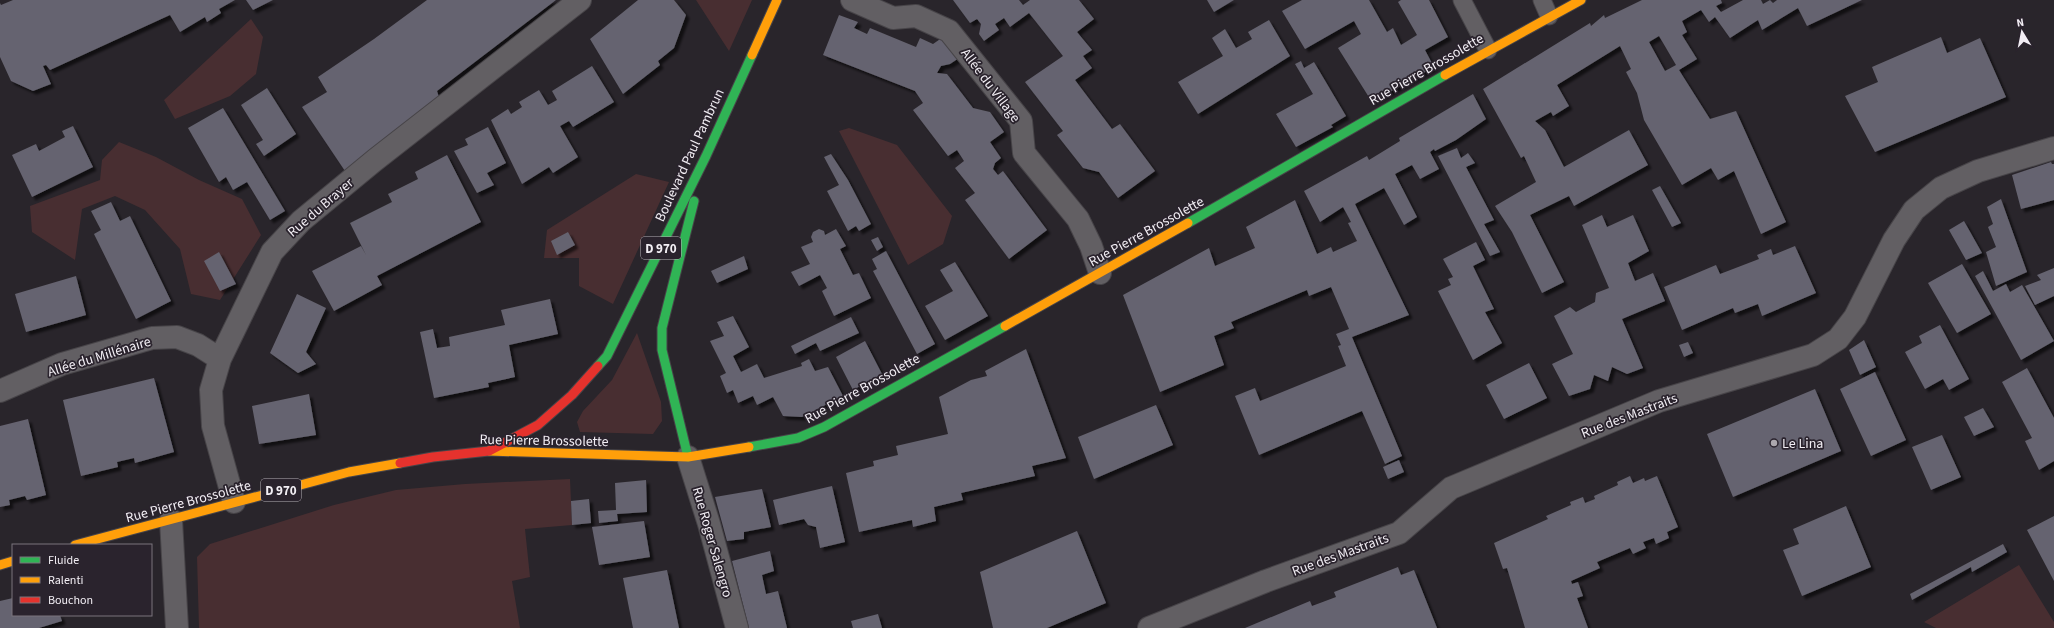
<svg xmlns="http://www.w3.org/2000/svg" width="2054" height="628" viewBox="0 0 2054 628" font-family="'Source Sans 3',sans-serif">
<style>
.green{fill:#482e31}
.building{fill:#65636f;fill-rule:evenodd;filter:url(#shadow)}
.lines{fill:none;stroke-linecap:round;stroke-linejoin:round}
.lane-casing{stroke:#474448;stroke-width:19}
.street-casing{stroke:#474448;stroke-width:24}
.fast-casing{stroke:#474448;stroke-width:11}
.slow-casing{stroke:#474448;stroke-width:11}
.jam-casing{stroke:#474448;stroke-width:11}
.lane{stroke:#625f63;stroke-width:17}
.street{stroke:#625f63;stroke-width:22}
.fast{stroke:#30b455;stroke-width:9}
.slow{stroke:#ff9f0a;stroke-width:9}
.jam{stroke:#e5322d;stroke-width:9}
.poi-dot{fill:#aca8ae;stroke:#2a232d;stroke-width:1.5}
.labels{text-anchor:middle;stroke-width:3.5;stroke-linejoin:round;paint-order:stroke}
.shield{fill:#2a232d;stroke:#b6b1b8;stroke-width:1}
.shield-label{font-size:13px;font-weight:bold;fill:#f2eef4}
.street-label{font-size:14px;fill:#f2eef4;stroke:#2a232d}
.poi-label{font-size:14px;fill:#f2eef4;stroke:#2a232d;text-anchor:start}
</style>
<defs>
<filter id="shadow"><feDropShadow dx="3.5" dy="3.5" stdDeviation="1" flood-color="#0009"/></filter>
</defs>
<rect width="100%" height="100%" fill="#29252b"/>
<!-- green -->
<path class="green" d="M696 0H752L729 51Z
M251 19 263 37 256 74 230 96 175 119 164 100Z
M849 128 897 145 952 216 943 244 908 265 839 131Z
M119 142 156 157 199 180 242 199 261 235 220 300 191 294 180 249 145 210 115 196 82 209 75 260 32 232 30 206 100 180 102 160Z
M636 174 669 182 613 304 579 286V258H544L547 230Z
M637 333 661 402 662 421 653 434 580 432 577 422 583 411 612 380Z
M570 479 572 525 525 529 530 577 512 581 520 628H199L197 557 210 544 334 505 396 490 465 484Z
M2019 565 2054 622V628H1936L1924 622Z"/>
<!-- building -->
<path class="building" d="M13 0H235L219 9 221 13 207 22 205 17 180 32 170 15 50 70 46 65 43 66 51 84 33 91 11 81 0 57V3L1 5Z
M246 0H273L253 10Z
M427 0H556L437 91 439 97 345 171 302 107 327 92 318 77 374 39Z
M638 0H674L686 15 674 48 658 61 660 65 623 94 590 39Z
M953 0H1019L1023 5 1030 0H1079L1094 19 1077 32 1092 50 1083 56 1092 68 1075 80 1112 129 1120 124 1155 171 1118 198 1099 172 1083 168 1057 135 1063 131 1025 82 1063 56 1029 13 1010 27 1004 18 995 24 999 30 984 41 979 34 981 24 977 19 970 23Z
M1207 0H1234L1214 12Z
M1302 0H1369L1387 32 1393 28 1401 45 1417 35 1398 2 1401 0H1429L1448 37 1425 50 1434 67 1372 102 1338 48 1361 34 1354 21 1305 49 1282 11Z
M1642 0H1721L1722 3 1716 6 1721 12 1743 0H1761L1763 4 1770 0 1773 3 1777 0H1862L1807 26 1798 8 1762 30 1758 20 1730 38 1715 17 1709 22 1701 10 1682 21 1687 32 1682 35 1697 59 1679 70 1710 119 1736 111 1786 222 1761 234 1734 171 1718 180 1711 168 1682 185 1644 120 1637 93 1626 72 1631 69 1620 46 1557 85 1569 106 1553 116 1551 112 1535 121 1545 130 1564 167 1629 130 1648 165 1574 206 1569 196 1530 215 1564 282 1542 293 1512 232 1495 206 1536 182 1524 156 1521 158 1483 89 1590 23 1591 26 1604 15 1605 18ZM1659 36 1676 65 1665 71 1649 42Z
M839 15 858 22 854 28 867 34 870 28 916 47 920 38 933 44 946 35 962 56 950 64 941 66 937 73 947 74 973 108 990 112 1004 132 990 142 1001 158 995 163 993 169 998 175 1003 171 1047 230 1009 259 965 200 975 193 955 168 964 161 957 150 948 156 913 110 923 103 915 91 823 55Z
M1269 20 1290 56 1198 114 1178 82 1223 56 1212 38 1225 29 1236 48 1252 39 1248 32Z
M1941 37 1947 53 1980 38 2006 97 1875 152 1845 96 1878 82 1872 67Z
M1301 61 1304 68 1314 62 1346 116 1331 125 1333 127 1296 147 1276 114 1313 94 1295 64Z
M592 66 614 102 573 127 569 121 560 126 578 157 553 173 549 167 522 184 491 120 508 109 511 114 522 107 519 102 539 90 548 105 557 100 552 91Z
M267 88 296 134 264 156 256 144 263 140 241 105Z
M1473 94 1486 119 1456 140 1435 151 1434 149 1430 152 1439 169 1420 179 1412 165 1395 174 1417 217 1404 225 1384 188 1355 204 1409 315 1352 337 1402 456 1385 464 1362 411 1259 455 1235 396 1255 388 1260 401 1346 366 1338 346 1341 345 1336 334 1349 329 1331 287 1309 296 1307 290 1231 322 1234 328 1214 336 1224 365 1160 392 1123 295 1209 248 1215 266 1255 248 1246 227 1295 200 1317 254 1331 247 1333 252 1357 241 1348 223 1351 222 1343 207 1320 222 1304 191 1367 156 1369 160 1400 141 1399 138Z
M223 108 285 211 270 220 247 182 233 190 226 177 219 182 188 128Z
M73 126 93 167 32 197 12 155 36 144 39 151 65 137 62 131Z
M488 127 506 163 487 173 494 185 477 193 454 151 468 145 465 139Z
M1457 148 1461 158 1468 153 1475 163 1466 167 1494 220 1484 224 1500 252 1490 256 1438 156Z
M831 154 848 180 871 224 859 231 856 226 848 231 827 191 839 185 824 157Z
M447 155 481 222 377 276 382 285 334 311 312 271 361 246 366 255 350 223 392 202 388 194 418 179 415 172Z
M2051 162 2052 164H2054V200L2021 209 2012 175Z
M1660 186 1681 223 1672 227 1652 190Z
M2001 199 2027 272 1996 286 1986 252 1996 247 1988 227 1993 224 1987 207Z
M111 202 120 221 130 216 171 301 136 319 94 234 101 230 91 211Z
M1602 215 1607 227 1633 215 1649 251 1628 263 1635 281 1653 273 1665 301 1622 319 1643 368 1627 374 1612 367 1608 381 1594 375 1590 389 1569 396 1552 364 1573 354 1554 316 1570 307 1576 312 1595 302 1596 293 1609 288 1582 225Z
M1964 221 1982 253 1966 260 1949 230Z
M819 229 824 231 825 235 836 229 846 246 840 249 853 275 859 273 871 298 834 316 822 291 827 288 820 275 799 286 791 272 810 264 801 247 813 242 811 237 813 232Z
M568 232 575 245 557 255 551 241Z
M878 237 883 247 877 251 871 240Z
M1476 242 1485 260 1473 266 1494 309 1485 312 1502 343 1473 360 1438 291 1451 285 1448 279 1453 277 1443 259Z
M1795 246 1816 293 1762 316 1758 304 1735 313 1733 308 1682 330 1664 287 1716 265 1720 274 1759 259 1757 255 1771 249 1773 255Z
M886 251 935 344 917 354 873 271 877 269 872 259Z
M219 252 236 284 220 291 204 261Z
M744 256 748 269 717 283 711 271Z
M955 262 988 316 945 340 925 306 953 291 940 270Z
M1962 264 1991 314 1957 333 1928 283Z
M2054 268V296L2035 305 2025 286 2041 280 2037 275Z
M1983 271 1993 291 2006 284 2010 292 2022 285 2054 341 2021 360 1975 276Z
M76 276 86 315 26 332 15 294Z
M297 294 326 308 306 352 316 364 298 373 270 353Z
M550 299 558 334 509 345 515 377 488 383 489 387 434 398 420 332 433 329 437 348 450 346 449 337 505 325 501 310Z
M733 316 749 347 733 356 741 372 757 364 764 378 802 366 801 363 809 359 815 371 828 367 843 396 802 417 783 416 773 397 757 405 753 396 738 403 733 390 727 393 720 376 726 373 710 341 724 336 717 322Z
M851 317 859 333 820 351 816 343 795 354 791 346Z
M1940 325 1969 379 1949 390 1943 379 1925 389 1905 352 1922 343 1919 336Z
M1864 340 1876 367 1860 375 1849 350Z
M865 341 882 374 853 390 836 357Z
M1688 342 1693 353 1684 357 1679 345Z
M1026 349 1066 458 1032 466 1035 476 961 493 963 500 934 507 936 521 913 527 912 520 859 532 846 473 874 466 873 461 898 455 896 446 948 434 939 397 971 380 987 376 985 371Z
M1529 363 1547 398 1504 419 1486 385Z
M2027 368 2054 418V461L2039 470 2025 441 2032 438 2002 382Z
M1875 372 1906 440 1871 456 1840 389Z
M154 378 174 452 135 463 134 458 117 462 118 467 81 476 63 400Z
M1815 389 1841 451 1733 497 1707 434Z
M309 394 316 435 259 444 252 406Z
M1156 405 1173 445 1094 479 1078 437Z
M1983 408 1994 427 1974 436 1964 417Z
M28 419 46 495 27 500 25 496 9 500 10 505 0 507V426Z
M1942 435 1961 477 1931 490 1912 447Z
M1399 460 1404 472 1388 479 1383 467Z
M1630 476 1633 483 1644 478 1645 481 1657 476 1678 527 1667 532 1669 538 1656 544 1654 538 1643 542 1646 548 1633 554 1630 548 1597 562 1600 568 1571 581 1572 584 1578 582 1583 596 1577 598 1588 628H1525L1507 568 1503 569 1494 543 1548 519 1546 516 1571 505 1570 502 1583 497 1585 503 1595 499 1594 496 1618 485 1617 482Z
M646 480 647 512 617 514 618 521 599 523 598 511 616 510 615 483Z
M832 486 845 542 820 548 816 527 808 525 804 519 779 525 773 500Z
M762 489 771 527 744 532V539L727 541 715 497Z
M589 499 591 523 572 525 571 501Z
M1846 506 1871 567 1802 596 1783 550 1799 544 1793 529Z
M2054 516V581L2027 530Z
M644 521 650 557 599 565 592 527Z
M1077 531 1106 603 1047 628H993L980 572Z
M2003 544 2007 552 1972 572 1971 567 1912 600 1910 594Z
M770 551 774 571 762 575 766 594 778 591 787 628H749L732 561Z
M1398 567 1401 575 1414 570 1437 628H1245L1310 601 1312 606 1336 597 1334 592Z
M667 570 679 628H633L623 578Z
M13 598V615H60L62 621 39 628H0V601Z
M878 614 882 628H853L851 621Z"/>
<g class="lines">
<!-- lane casing -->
<g class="lane-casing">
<path id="lane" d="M1462 0 1488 50
M1542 0 1549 16"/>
</g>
<!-- street casing -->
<g class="street-casing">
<path id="street" d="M852 0 893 18 916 16 949 31 1021 121 1024 153 1078 219 1091 246 1100 273
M0 391 62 364 152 338 177 337 198 345 220 359
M688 457 709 524 737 628
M234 502 213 426 211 390 220 359 272 252 301 221 375 160 580 0
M171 520 177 628
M1149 628 1266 581 1399 533 1451 488 1659 401 1813 355 1838 339 1855 317 1894 240 1914 210 1941 188 1978 171 2054 148"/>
</g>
<!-- fast casing -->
<g class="fast-casing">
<path id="fast" d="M1188 223 1445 75
M598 366 607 356 706 156 752 55
M749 447 798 438 824 427 1005 326
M688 457 662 350V328L694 201"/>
</g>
<!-- slow casing -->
<g class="slow-casing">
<path id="slow" d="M752 55 777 0
M1445 75 1581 0
M1005 326 1188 223
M489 451 688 457 749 447
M75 545 349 472 400 463
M0 565 13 561"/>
</g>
<!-- jam casing -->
<g class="jam-casing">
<path id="jam" d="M400 463 433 457 489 451 538 425 572 395 598 366"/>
</g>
<!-- lane -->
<use href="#lane" class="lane"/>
<!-- street -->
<use href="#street" class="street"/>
<!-- fast -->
<use href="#fast" class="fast"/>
<!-- slow -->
<use href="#slow" class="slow"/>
<!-- jam -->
<use href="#jam" class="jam"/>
</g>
<!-- markers -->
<circle class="poi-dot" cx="1774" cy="443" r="4"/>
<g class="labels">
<!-- shield labels -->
<g class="shield">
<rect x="641" y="237" width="40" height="22" rx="3"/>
<rect x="261" y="479" width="40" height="22" rx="3"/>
</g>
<g class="shield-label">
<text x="661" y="253">D 970</text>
<text x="281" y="495">D 970</text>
</g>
<!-- street labels -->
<g class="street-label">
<text transform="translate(1426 69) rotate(-30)" y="5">Rue Pierre Brossolette</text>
<text transform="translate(991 85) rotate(53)" y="5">Allée du Village</text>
<text transform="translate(689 155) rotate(-65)" y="5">Boulevard Paul Pambrun</text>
<text transform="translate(320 207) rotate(-41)" y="5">Rue du Brayer</text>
<text transform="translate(1146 231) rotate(-29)" y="5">Rue Pierre Brossolette</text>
<text transform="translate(99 356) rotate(-17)" y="5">Allée du Millénaire</text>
<text transform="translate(862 388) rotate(-29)" y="5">Rue Pierre Brossolette</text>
<text transform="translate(1629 415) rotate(-21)" y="5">Rue des Mastraits</text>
<text transform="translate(544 440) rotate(1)" y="5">Rue Pierre Brossolette</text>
<text transform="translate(188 501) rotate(-15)" y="5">Rue Pierre Brossolette</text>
<text transform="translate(713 542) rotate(74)" y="5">Rue Roger Salengro</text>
<text transform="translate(1340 554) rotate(-20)" y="5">Rue des Mastraits</text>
</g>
<!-- poi labels -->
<g class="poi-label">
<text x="1782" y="448">Le Lina</text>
</g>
</g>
<!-- legend -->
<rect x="12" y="544" width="140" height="72" fill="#2a232d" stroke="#7a747d"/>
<rect x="20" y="557" width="20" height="6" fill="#30b455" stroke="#7a747d"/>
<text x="48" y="564" font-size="12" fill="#f2eef4">Fluide</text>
<rect x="20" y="577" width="20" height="6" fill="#ff9f0a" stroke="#7a747d"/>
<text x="48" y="584" font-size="12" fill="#f2eef4">Ralenti</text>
<rect x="20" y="597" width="20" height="6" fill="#e5322d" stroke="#7a747d"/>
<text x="48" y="604" font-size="12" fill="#f2eef4">Bouchon</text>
<!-- north arrow -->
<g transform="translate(2022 32) rotate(350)" stroke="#2a232d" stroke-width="3" paint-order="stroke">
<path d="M0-3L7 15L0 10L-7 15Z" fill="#f2eef4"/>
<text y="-6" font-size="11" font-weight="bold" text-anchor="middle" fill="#f2eef4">N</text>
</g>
</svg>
